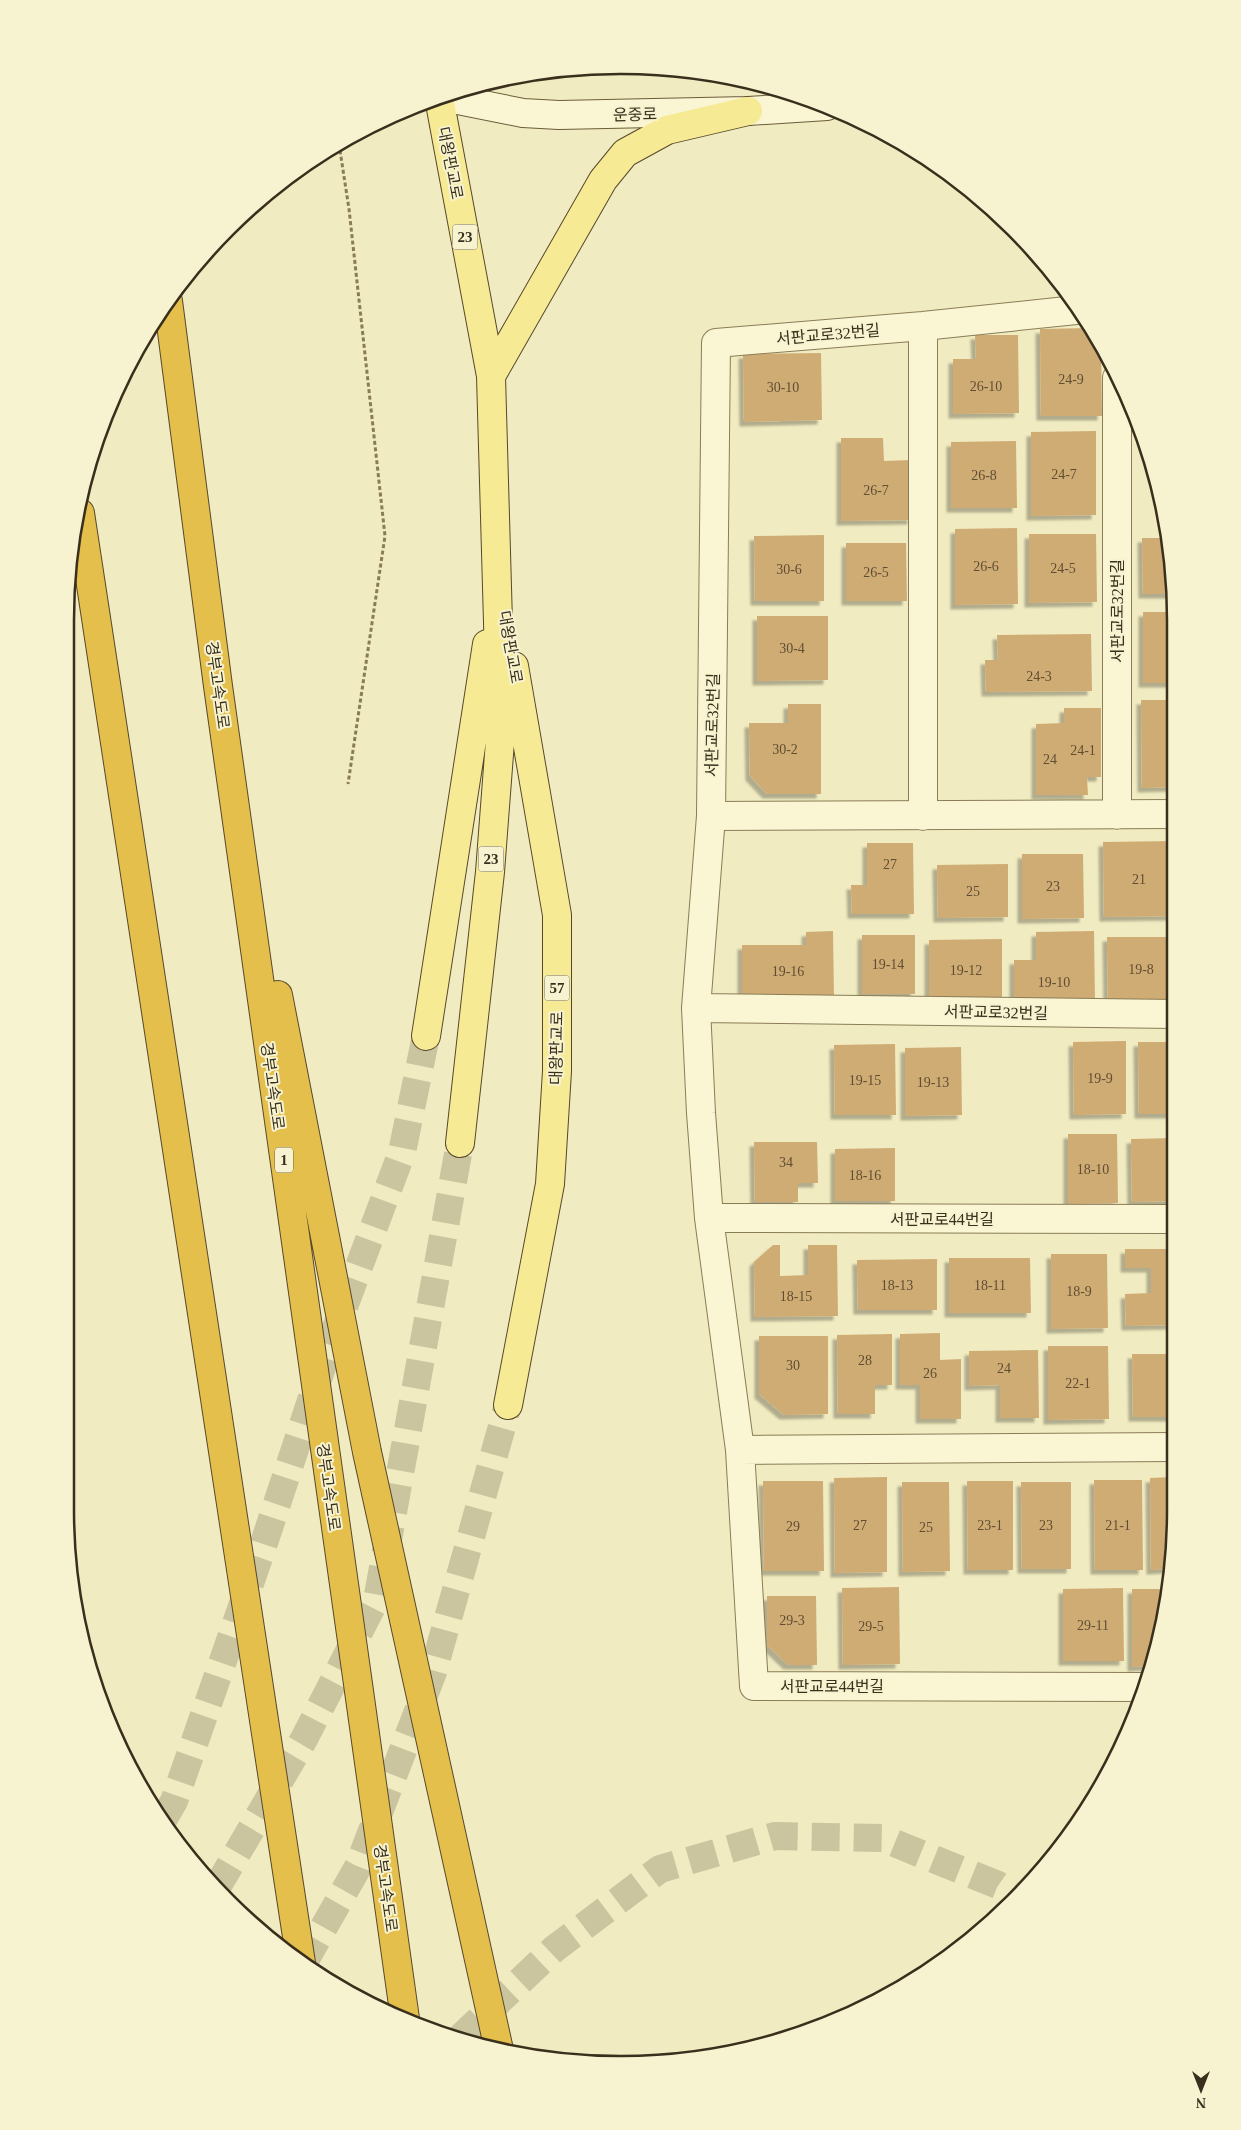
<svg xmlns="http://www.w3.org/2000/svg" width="1241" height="2130" viewBox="0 0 1241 2130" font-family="'Times New Roman','Noto Sans KR',serif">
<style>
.building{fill:#d0ac74;filter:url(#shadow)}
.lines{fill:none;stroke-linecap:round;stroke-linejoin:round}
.primary-tunnel{stroke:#cbc59f;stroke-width:28;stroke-dasharray:28 14;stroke-linecap:butt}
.motorway-tunnel{stroke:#cbc59f;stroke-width:28;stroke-dasharray:28 14;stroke-linecap:butt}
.minor-casing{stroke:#8a7c57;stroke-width:30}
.secondary-casing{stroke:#6c5c3a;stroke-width:30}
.primary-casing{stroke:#57482c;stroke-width:30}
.motorway-casing{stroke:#57482c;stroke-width:30}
.path{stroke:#8a7c57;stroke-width:3;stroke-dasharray:4 2.5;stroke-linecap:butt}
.minor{stroke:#faf6d3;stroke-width:28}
.secondary{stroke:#faf6d3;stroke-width:28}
.primary{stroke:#f6ea95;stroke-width:28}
.motorway{stroke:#e4bf4c;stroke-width:28}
.labels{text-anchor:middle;stroke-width:4;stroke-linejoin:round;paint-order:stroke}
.number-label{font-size:14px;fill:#5f4e32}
.shield{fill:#f7f3d0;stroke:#726a52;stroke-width:1}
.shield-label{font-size:15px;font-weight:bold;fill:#392f1c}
.street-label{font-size:16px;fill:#392f1c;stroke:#f7f3d0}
.rim{fill:none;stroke:#392f1c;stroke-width:2.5}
</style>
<defs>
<filter id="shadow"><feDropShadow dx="-4.5" dy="4.5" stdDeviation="1" flood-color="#0004"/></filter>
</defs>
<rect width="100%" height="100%" fill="#f0ebc0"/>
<!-- building -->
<path class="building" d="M1091 328 1101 342 1102 416H1041L1040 329Z
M975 335H1018L1019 413 953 414V359H976Z
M821 353 822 420 744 422 743 354Z
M1096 431V515L1031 516V432Z
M841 438H883L884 461 911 460 912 520 841 521Z
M1016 441 1017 508H951V442Z
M1017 528 1018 604 955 605V529Z
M1029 534H1096L1097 602 1029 603Z
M824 535V601H755L754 536Z
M1142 538H1166L1175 594H1143Z
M846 543H906L907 601H846Z
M1143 612H1175V683H1143Z
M757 616H828V680L757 681Z
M1091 634 1092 691 986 692 985 660H998L997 635Z
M1141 700H1167V728H1175V787L1142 788Z
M788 704H821V794H767L750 776 749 723H788Z
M1064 708H1101V777H1087L1088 795H1036V724L1064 723Z
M1175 841V916L1104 917 1103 842Z
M867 843H913L914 914H852L851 885H867Z
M1022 854H1083L1084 918 1022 919Z
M1008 864V917L938 918 937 865Z
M833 931 834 998 742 999V945H806V932Z
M1094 931 1095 1003 1014 1004V960H1036V932Z
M862 935H915V994H862Z
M1107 937H1175V1001L1108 1002Z
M1002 939V1001H929V940Z
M1126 1041V1114L1074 1115 1073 1042Z
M1138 1042H1175V1114H1139Z
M895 1044 896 1115H835L834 1045Z
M961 1047 962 1115 905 1116V1048Z
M1068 1134H1117L1118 1203 1068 1204Z
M1175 1138V1201L1132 1202 1131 1139Z
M754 1142H817L818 1183H798V1202H755Z
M895 1148V1201H835V1149Z
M773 1245H780V1276L808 1275V1245H837L838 1316 755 1317 754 1262Z
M1125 1249H1175V1325L1126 1326 1125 1294 1151 1293V1268H1125Z
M1051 1254H1107L1108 1328 1051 1329Z
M949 1258H1030L1031 1313H949Z
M937 1259V1310H858L857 1260Z
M940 1333V1360L961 1359V1419H920V1385H900V1334Z
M892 1334V1385H875V1414H838L837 1335Z
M759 1336H828V1414L784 1415 759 1394Z
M1048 1346H1108L1109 1419 1048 1420Z
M1038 1350 1039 1418H1000V1385L969 1386V1351Z
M1132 1354H1175V1417H1133Z
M887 1477V1572L835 1573 834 1478Z
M1175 1477V1546L1170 1569 1151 1570 1150 1478Z
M1094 1480H1142L1143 1570H1095Z
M763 1481H823L824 1571H764Z
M967 1481H1013V1570H968Z
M902 1482H949L950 1571 903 1572Z
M1021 1482H1071V1569H1022Z
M899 1587 900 1664 843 1665 842 1588Z
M1123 1588 1124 1661H1063V1589Z
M1132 1589H1166L1151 1666 1132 1667Z
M767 1596H816L817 1665H788L767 1645Z"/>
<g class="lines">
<!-- primary-tunnel -->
<path class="primary-tunnel" d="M163 1820 174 1801 262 1549 327 1352 402 1152 426 1036
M216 1889 304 1739 378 1595 460 1143
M303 1964 358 1867 433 1672 508 1405"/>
<!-- motorway-tunnel -->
<path class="motorway-tunnel" d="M459 2039 554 1949 660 1869 775 1836 882 1838 998 1885 1014 1896"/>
<!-- minor casing -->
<g class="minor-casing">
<path id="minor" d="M1076 310 923 326 716 343 711 816 696 1008 701 1113 709 1218 740 1450 754 1686 1147 1687
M923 326V816
M1117 378V815
M711 816 1175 814
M696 1008 1175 1014
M709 1218 1175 1219
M740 1450 1175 1447"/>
</g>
<!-- secondary casing -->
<g class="secondary-casing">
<path id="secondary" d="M443 97 523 113 559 115 748 111 827 106"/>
</g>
<!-- primary casing -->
<g class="primary-casing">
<path id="primary" d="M439 98 491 376 501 728 490 872 460 1143
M491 376 603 180 625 153 667 130 748 111
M426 1036 487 644
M508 1405 550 1184 557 1071V915L514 666"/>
</g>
<!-- motorway casing -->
<g class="motorway-casing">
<path id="motorway" d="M168 301 218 686 405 2019
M80 513 301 1963
M278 995 367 1452 499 2050"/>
</g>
<!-- path -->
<path class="path" d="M339 144 349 209 385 536 348 784"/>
<!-- minor -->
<use href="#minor" class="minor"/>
<!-- secondary -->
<use href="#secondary" class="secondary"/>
<!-- primary -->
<use href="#primary" class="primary"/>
<!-- motorway -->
<use href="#motorway" class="motorway"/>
</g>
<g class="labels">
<!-- number labels -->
<g class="number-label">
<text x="1071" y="384">24-9</text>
<text x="986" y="391">26-10</text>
<text x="783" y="392">30-10</text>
<text x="1064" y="479">24-7</text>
<text x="984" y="480">26-8</text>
<text x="876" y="495">26-7</text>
<text x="986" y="571">26-6</text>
<text x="1063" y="573">24-5</text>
<text x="789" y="574">30-6</text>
<text x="876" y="577">26-5</text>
<text x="792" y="653">30-4</text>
<text x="1039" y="681">24-3</text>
<text x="785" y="754">30-2</text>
<text x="1083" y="755">24-1</text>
<text x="1050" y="764">24</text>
<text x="890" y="869">27</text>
<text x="1139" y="884">21</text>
<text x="1053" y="891">23</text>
<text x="973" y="896">25</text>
<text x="888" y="969">19-14</text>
<text x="1141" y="974">19-8</text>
<text x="966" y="975">19-12</text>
<text x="788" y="976">19-16</text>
<text x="1054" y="987">19-10</text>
<text x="1100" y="1083">19-9</text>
<text x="865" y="1085">19-15</text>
<text x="933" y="1087">19-13</text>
<text x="786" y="1167">34</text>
<text x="1093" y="1174">18-10</text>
<text x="865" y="1180">18-16</text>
<text x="897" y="1290">18-13</text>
<text x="990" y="1290">18-11</text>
<text x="1079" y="1296">18-9</text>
<text x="796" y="1301">18-15</text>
<text x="865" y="1365">28</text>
<text x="793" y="1370">30</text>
<text x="1004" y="1373">24</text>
<text x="930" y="1378">26</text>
<text x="1078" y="1388">22-1</text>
<text x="860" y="1530">27</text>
<text x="990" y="1530">23-1</text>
<text x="1046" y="1530">23</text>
<text x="1118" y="1530">21-1</text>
<text x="793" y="1531">29</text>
<text x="926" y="1532">25</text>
<text x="792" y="1625">29-3</text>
<text x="1093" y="1630">29-11</text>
<text x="871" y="1631">29-5</text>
</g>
<!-- shield labels -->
<g class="shield">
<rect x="452.5" y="224.5" width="25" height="25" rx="4"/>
<rect x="478.5" y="846.5" width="25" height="25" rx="4"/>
<rect x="544.5" y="975.5" width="25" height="25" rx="4"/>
<rect x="275" y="1147.5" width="18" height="25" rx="4"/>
</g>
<g class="shield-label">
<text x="465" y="242">23</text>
<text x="491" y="864">23</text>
<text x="557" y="993">57</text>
<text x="284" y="1165">1</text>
</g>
<!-- street labels -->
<g class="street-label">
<text transform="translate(635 114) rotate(-1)" y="6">운중로</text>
<text transform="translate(451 163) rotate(79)" y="6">대왕판교로</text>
<text transform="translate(828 334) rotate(-5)" y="6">서판교로32번길</text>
<text transform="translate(1117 611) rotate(-90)" y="6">서판교로32번길</text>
<text transform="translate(511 647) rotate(80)" y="6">대왕판교로</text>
<text transform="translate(218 685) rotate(82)" y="6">경부고속도로</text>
<text transform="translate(712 725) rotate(-89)" y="6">서판교로32번길</text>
<text transform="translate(996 1012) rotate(1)" y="6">서판교로32번길</text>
<text transform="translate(556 1048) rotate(-89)" y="6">대왕판교로</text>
<text transform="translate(273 1086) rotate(82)" y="6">경부고속도로</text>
<text x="942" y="1225">서판교로44번길</text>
<text transform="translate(329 1487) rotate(82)" y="6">경부고속도로</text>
<text x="832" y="1692">서판교로44번길</text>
<text transform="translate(386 1888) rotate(82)" y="6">경부고속도로</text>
</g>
</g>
<!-- crop -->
<path d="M0 0H1241V2130H0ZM620 74H621A546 546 0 0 1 1167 620V1510A546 546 0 0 1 621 2056H620A546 546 0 0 1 74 1510V620A546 546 0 0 1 620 74Z" fill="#f7f3d0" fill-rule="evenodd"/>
<path class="rim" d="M620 74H621A546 546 0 0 1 1167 620V1510A546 546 0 0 1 621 2056H620A546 546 0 0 1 74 1510V620A546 546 0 0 1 620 74Z"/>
<!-- north arrow -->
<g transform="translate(1201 2090) rotate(180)" stroke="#f7f3d0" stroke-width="4" paint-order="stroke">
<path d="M0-4L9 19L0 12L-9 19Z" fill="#392f1c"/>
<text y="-8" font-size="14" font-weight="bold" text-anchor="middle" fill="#392f1c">N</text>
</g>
</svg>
